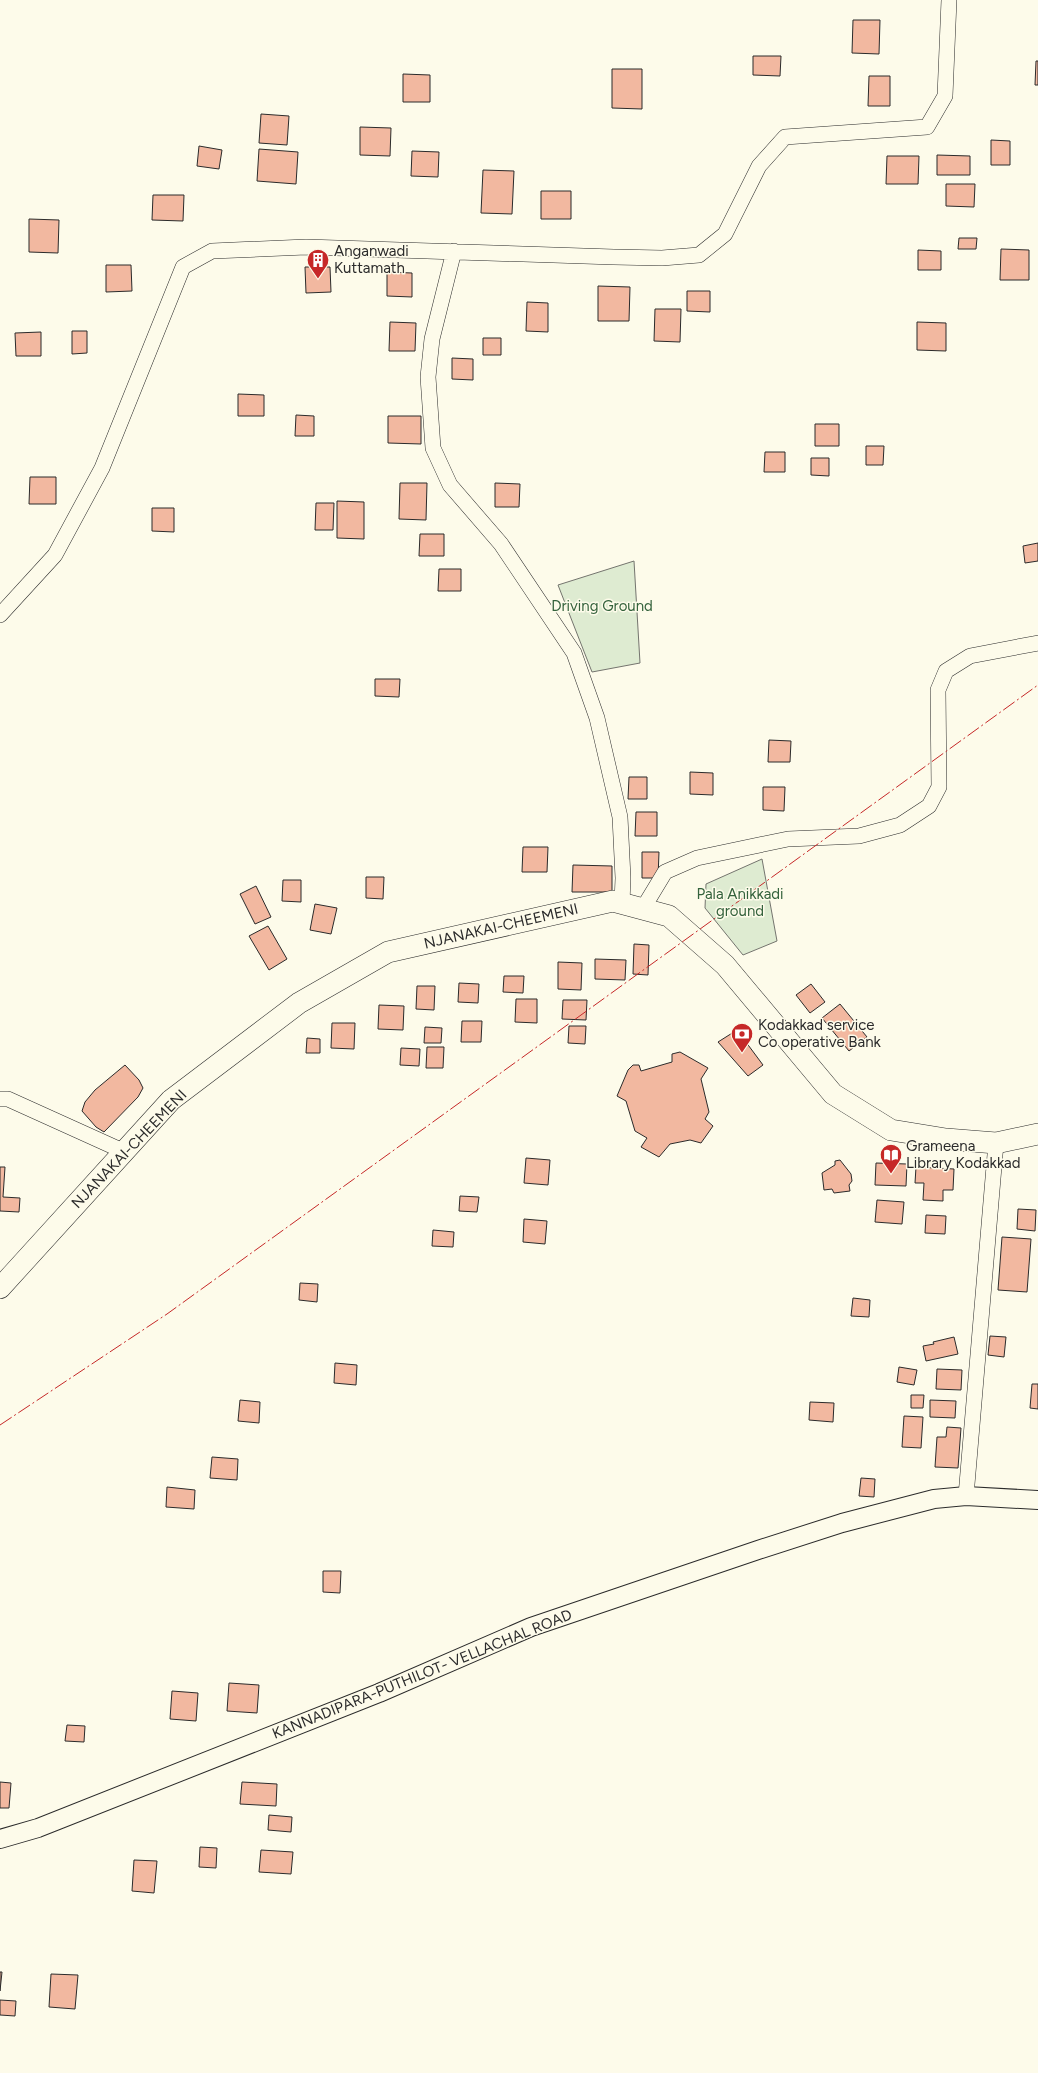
<svg xmlns="http://www.w3.org/2000/svg" width="1038" height="2073" viewBox="0 0 1038 2073" font-family="Figtree,sans-serif">
<style>
.green{fill:#deebd1;stroke:#74746e}
.building{fill:#f2b8a0;stroke:#2b2b2b}
.lines{fill:none;stroke-linecap:round;stroke-linejoin:round}
.minor-casing{stroke:#2b2b2b;stroke-width:16}
.tertiary-casing{stroke:#2b2b2b;stroke-width:20}
.secondary-casing{stroke:#2b2b2b;stroke-width:22}
.minor{stroke:#fdfbea;stroke-width:15}
.tertiary{stroke:#fdfbea;stroke-width:18}
.secondary{stroke:#fdfbea;stroke-width:21}
.power{stroke:#c62828;stroke-width:1;stroke-dasharray:14 3 2 3;stroke-linecap:butt}
.labels{text-anchor:middle;stroke-width:3;stroke-linejoin:round;paint-order:stroke}
.poi-label{font-size:15px;fill:#2b2b2b;stroke:#fdfbea;text-anchor:start}
.park-label{font-size:15px;fill:#34623c;stroke:#fdfbea}
.street-label{font-size:15px;fill:#2b2b2b;stroke:#fdfbea}
</style>
<rect width="100%" height="100%" fill="#fdfbea"/>
<!-- green -->
<path class="green" d="M634 561 640 663 592 672 558 585Z
M762 859 777 941 743 955 705 908 706 884Z"/>
<!-- building -->
<path class="building" d="M853 20H880L879 54 852 53Z
M753 56H781L780 76 753 75Z
M1036 61H1038V85H1035Z
M612 69H642V109L612 108Z
M403 74 430 75V102H403Z
M869 76H890V106H868Z
M261 114 289 116 287 145 259 143Z
M360 127 391 128 390 156 360 155Z
M991 140 1010 141V165H991Z
M199 146 222 150 219 169 197 166Z
M259 149 298 152 296 184 257 181Z
M412 151 439 152 438 177 411 176Z
M937 155 970 156V175H937Z
M887 156H919L918 184H886Z
M483 170 514 171 512 214 481 213Z
M946 184H975L974 207 946 206Z
M541 191H571V219H541Z
M153 195H184L183 221 152 220Z
M29 219 59 220 58 253 29 252Z
M959 238H977L976 249H958Z
M1001 249 1029 250V280H1000Z
M918 250 941 251V270H918Z
M106 265H131L132 291 106 292Z
M305 267H330L331 292 306 293Z
M387 272 412 273V297L387 296Z
M598 286 630 287 629 321H598Z
M687 291H710V312L687 311Z
M527 302 548 303V332L526 331Z
M655 309H681L680 342 654 341Z
M390 322 416 323 415 351H389Z
M917 322 946 323V351L917 350Z
M72 331H87V353L72 354Z
M41 332V356H16L15 333Z
M483 338H501V355H483Z
M452 358 473 359V380L452 379Z
M238 394 264 395V416H238Z
M296 415 314 416V436H295Z
M388 416H421V444L388 443Z
M815 424H839V446H815Z
M866 446H884L883 465H866Z
M765 452H785V472H764Z
M811 458H829V476L811 475Z
M30 477H56V504H29Z
M400 483H427L426 520 399 519Z
M495 483 520 484 519 507H495Z
M337 501 364 502V539L337 538Z
M316 503H334L333 530H315Z
M152 508H174V532L152 531Z
M420 534H444V556H419Z
M1038 543V561L1025 563 1023 546Z
M439 569H461V591H438Z
M375 679H400L399 697 375 696Z
M769 740 791 741 790 762H768Z
M690 772 713 773V795L690 794Z
M629 777H647V799H628Z
M763 787H785L784 811 763 810Z
M636 812H657V836H635Z
M523 847H548L547 872H522Z
M642 852H659L658 878H642Z
M573 865 612 866V892H572Z
M366 877H384L383 899 366 898Z
M283 880H301V902L282 901Z
M256 886 271 917 255 924 240 894Z
M315 904 337 908 331 934 310 930Z
M268 926 287 959 269 970 249 936Z
M634 944 649 945 648 975 633 974Z
M595 959 626 960 625 980 595 979Z
M558 962 582 963 581 990 558 989Z
M504 976H524L523 993 503 992Z
M459 983 479 984 478 1003 458 1002Z
M811 984 825 1002 810 1013 796 995Z
M417 986H435L434 1010 416 1009Z
M516 999H537V1023L515 1022Z
M563 1000H587L586 1020 562 1019Z
M840 1004 867 1037 849 1051 822 1018Z
M379 1005 404 1006 403 1030 378 1029Z
M462 1021H482L481 1042H461Z
M332 1023H355L354 1049 331 1048Z
M569 1026H586L585 1044 568 1043Z
M425 1027 442 1028 441 1043H424Z
M737 1030 763 1065 748 1076 718 1042Z
M307 1038 320 1039V1053H306Z
M427 1047H444L443 1068H426Z
M401 1048 420 1049 419 1066 400 1065Z
M680 1052 708 1068 701 1079 709 1112 705 1119 713 1126 701 1143 690 1140 670 1144 659 1157 641 1147 647 1138 635 1131 626 1101 617 1096 628 1070 633 1065H639L641 1071 672 1062V1054Z
M125 1065 139 1080 143 1088 138 1097 104 1132 96 1127 82 1111 85 1102 95 1090Z
M526 1158 550 1160 548 1185 524 1183Z
M840 1160 851 1174 852 1181 849 1185 850 1191 834 1193 832 1189 824 1190 822 1173 835 1165V1161Z
M876 1163 907 1164 906 1186 875 1185Z
M0 1167H5L3 1197 20 1198 19 1212 0 1211Z
M916 1167 954 1169 953 1190H943V1201L923 1200 924 1183H915Z
M460 1196 479 1197 477 1212 459 1211Z
M877 1200 904 1202 902 1224 875 1222Z
M1018 1209 1036 1210 1035 1231 1017 1229Z
M926 1215 946 1216 945 1234 925 1233Z
M524 1219 547 1221 545 1244 523 1242Z
M433 1230 454 1232 453 1247 432 1246Z
M1002 1237 1031 1239 1027 1292 998 1290Z
M300 1283 318 1284 317 1302 299 1300Z
M853 1298 870 1300 869 1317 851 1316Z
M990 1336 1006 1337 1004 1357 988 1355Z
M954 1337 958 1354 926 1361 923 1346 934 1344 933 1342Z
M335 1363 357 1365 356 1385 334 1383Z
M899 1367 917 1370 914 1385 897 1382Z
M937 1369 962 1370 961 1390 936 1389Z
M1032 1384H1038V1409L1030 1408Z
M911 1395H924L923 1408H911Z
M240 1400 260 1402 259 1423 238 1421Z
M930 1400 956 1401 955 1418 930 1417Z
M810 1402 834 1403 833 1422 809 1420Z
M904 1416 923 1417 921 1448 902 1447Z
M947 1427 961 1428 958 1468 935 1467 937 1437H946Z
M212 1457 238 1459 237 1480 210 1478Z
M861 1478 875 1479 874 1497 859 1496Z
M167 1487 195 1490 194 1509 166 1507Z
M323 1571H341L340 1593 323 1592Z
M229 1683 259 1685 257 1713 227 1711Z
M172 1691 198 1693 196 1721 170 1719Z
M67 1725 85 1726 84 1742 65 1741Z
M0 1782 11 1783 9 1808H0Z
M242 1782 277 1784 276 1806 240 1804Z
M269 1815 292 1817 291 1832 268 1830Z
M200 1847 217 1848 216 1868 199 1867Z
M261 1850 293 1852 291 1874 259 1872Z
M134 1860 157 1861 154 1893 132 1891Z
M0 1972H2L0 1991Z
M51 1974 78 1975 75 2009 49 2007Z
M0 2000 16 2001 15 2016 0 2015Z"/>
<g class="lines">
<!-- minor casing -->
<g class="minor-casing">
<path id="minor" d="M454 251 432 339 428 377 433 448 450 485 501 544 574 653 597 718 620 817 623 878 622 903
M0 615 55 555 102 468 183 267 212 251 306 247 614 257 662 258 699 255 725 234 759 166 785 137 927 127 945 96 949 0
M642 910 665 872 697 858 788 839 859 836 900 825 929 806 939 787 938 690 946 671 970 656 1038 643
M0 1099H8L123 1151
M966 1496 996 1143"/>
</g>
<!-- tertiary casing -->
<g class="tertiary-casing">
<path id="tertiary" d="M0 1839 38 1828 379 1693 531 1627 758 1550 842 1523 934 1499 966 1496 1038 1500"/>
</g>
<!-- secondary casing -->
<g class="secondary-casing">
<path id="secondary" d="M0 1288 171 1100 299 1003 388 952 613 901 669 916 725 965 833 1094 891 1130 946 1139 996 1143 1038 1134"/>
</g>
<!-- minor -->
<use href="#minor" class="minor"/>
<!-- tertiary -->
<use href="#tertiary" class="tertiary"/>
<!-- secondary -->
<use href="#secondary" class="secondary"/>
<!-- power -->
<path class="power" d="M0 1425 167 1314 1038 685"/>
</g>
<!-- icons -->
<defs>
<g id="building-pin" transform="scale(1.15)"><path d="M0 17L-7.5 6A9.5 9.5 0 1 1 7.5 6Z" fill="#c62828" stroke="#fdfbea"/><path d="M-4-6H4V6H1V3H-1V6H-4ZM-2.5-4.3h1.7v1.8h-1.7ZM.8-4.3h1.7v1.8H.8ZM-2.5-1h1.7V.8h-1.7ZM.8-1h1.7V.8H.8Z" fill="#fff"/></g>
<g id="bank-pin" transform="scale(1.15)"><path d="M0 17L-7.5 6A9.5 9.5 0 1 1 7.5 6Z" fill="#c62828" stroke="#fdfbea"/><path d="M-6-4H6V4H-6ZM0-2.3a2.3 2.3 0 1 0 0 4.6a2.3 2.3 0 1 0 0-4.6Z" fill="#fff"/></g>
<g id="library-pin" transform="scale(1.15)"><path d="M0 17L-7.5 6A9.5 9.5 0 1 1 7.5 6Z" fill="#c62828" stroke="#fdfbea"/><path d="M-6-4Q-3-5.5-.7-3.5V5Q-3 3-6 4ZM6-4Q3-5.5 .7-3.5V5Q3 3 6 4Z" fill="#fff"/></g>
</defs>
<g fill-rule="evenodd">
<use href="#building-pin" x="318" y="260"/>
<use href="#bank-pin" x="742" y="1034"/>
<use href="#library-pin" x="891" y="1155"/>
</g>
<g class="labels">
<!-- poi labels -->
<g class="poi-label">
<text x="334" y="256">Anganwadi<tspan x="334" dy="17">Kuttamath</tspan></text>
<text x="758" y="1030">Kodakkad service<tspan x="758" dy="17">Co operative Bank</tspan></text>
<text x="906" y="1151">Grameena<tspan x="906" dy="17">Library Kodakkad</tspan></text>
</g>
<!-- park labels -->
<g class="park-label">
<text x="602" y="611">Driving Ground</text>
<text x="740" y="899">Pala Anikkadi<tspan x="740" dy="17">ground</tspan></text>
</g>
<!-- street labels -->
<g class="street-label">
<text transform="translate(501 926) rotate(-13)" y="5">NJANAKAI-CHEEMENI</text>
<text transform="translate(129 1149) rotate(-46)" y="5">NJANAKAI-CHEEMENI</text>
<text transform="translate(422 1674) rotate(-22)" y="5">KANNADIPARA-PUTHILOT- VELLACHAL ROAD</text>
</g>
</g>
</svg>
